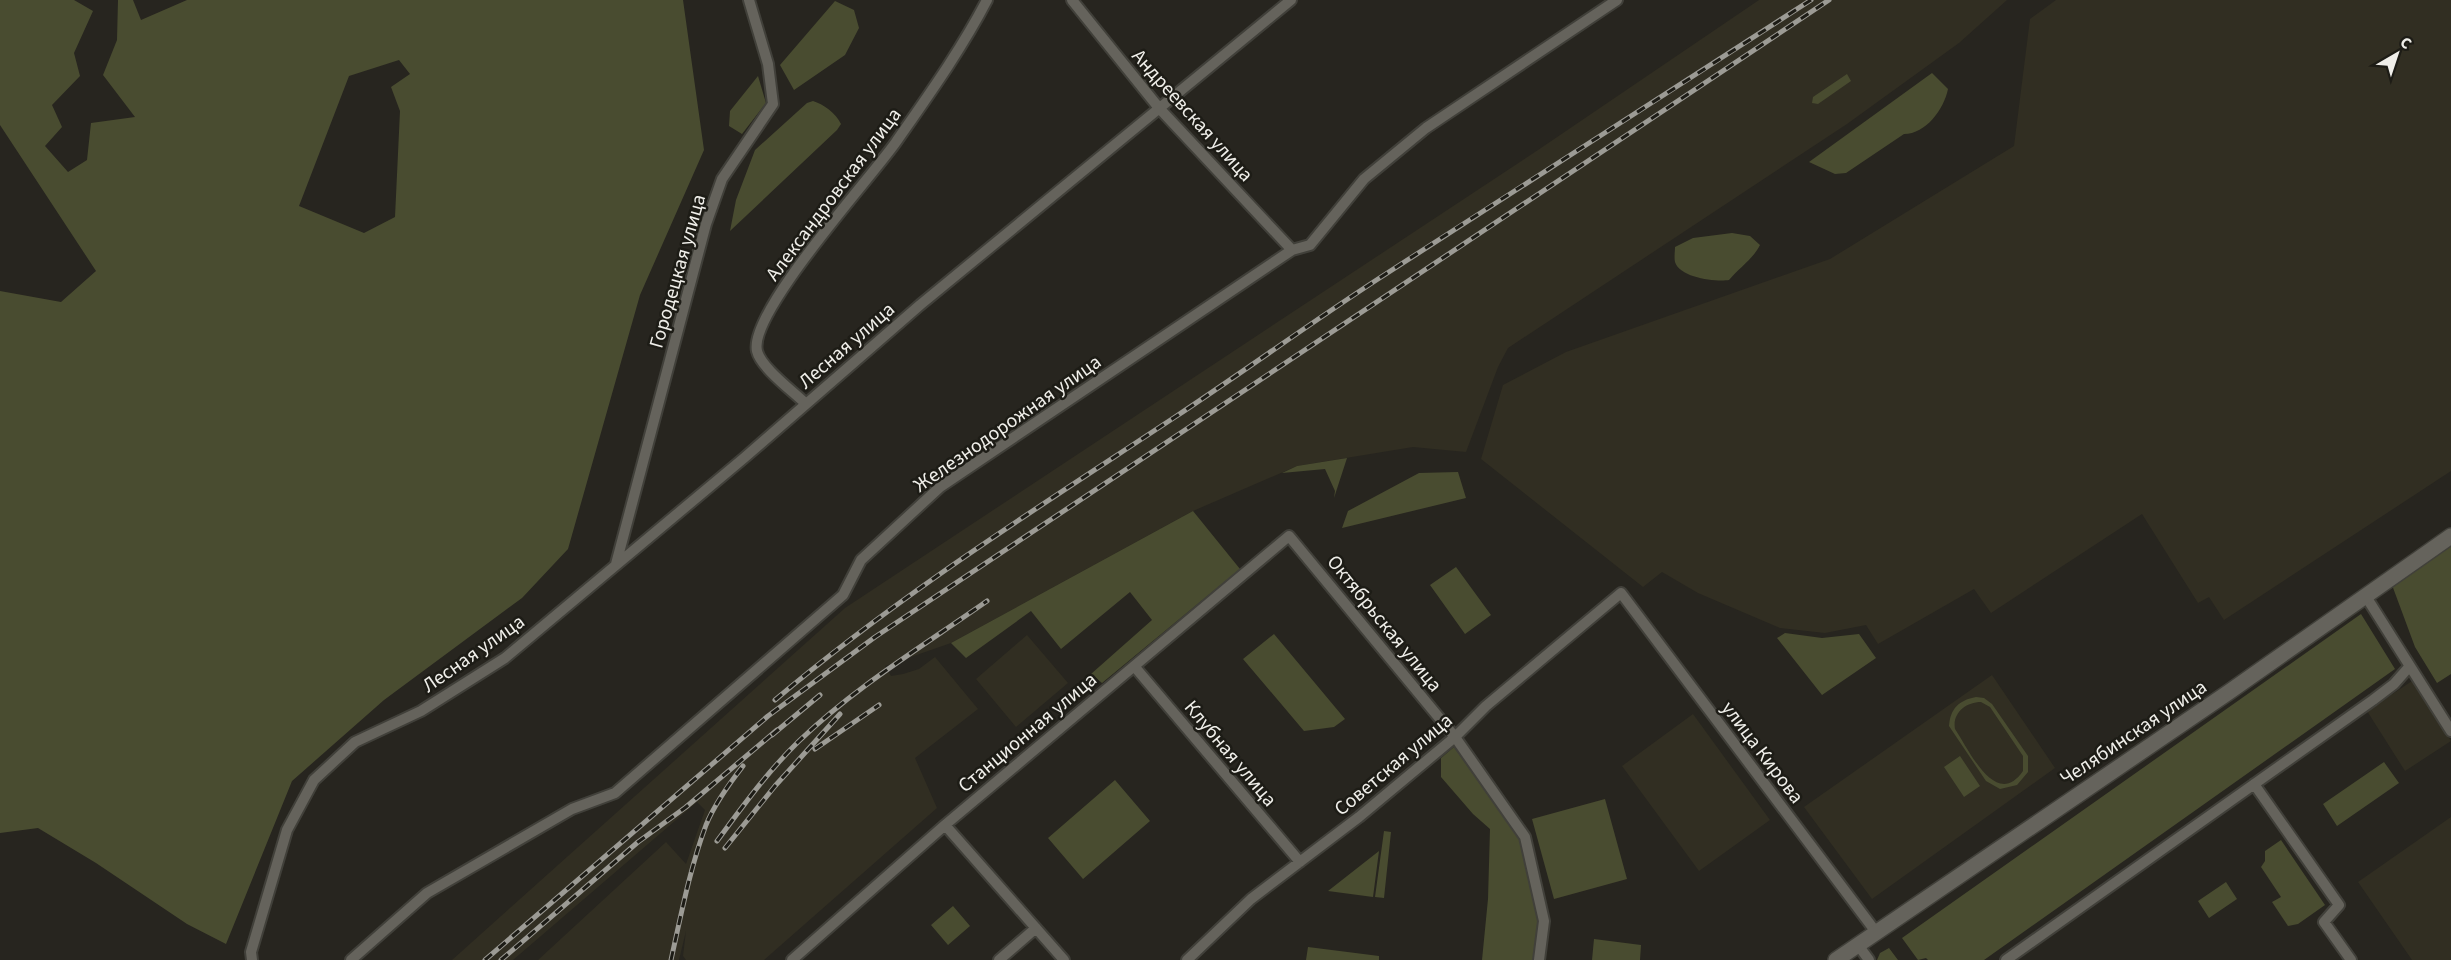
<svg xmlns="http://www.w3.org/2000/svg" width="2451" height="960" viewBox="0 0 2451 960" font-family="'Source Sans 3',sans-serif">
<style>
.built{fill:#312e22}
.green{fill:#494c30;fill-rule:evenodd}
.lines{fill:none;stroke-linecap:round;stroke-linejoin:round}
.street-casing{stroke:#41403a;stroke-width:14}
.secondary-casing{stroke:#41403a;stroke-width:18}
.street{stroke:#65635c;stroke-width:10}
.secondary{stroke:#65635c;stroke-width:15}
.rail-casing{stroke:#9c9b95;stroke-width:5}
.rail{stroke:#1d1c16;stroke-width:3;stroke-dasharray:9;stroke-linecap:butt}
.labels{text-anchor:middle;stroke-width:5;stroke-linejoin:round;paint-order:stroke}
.street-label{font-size:20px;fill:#f0efea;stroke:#1d1c16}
</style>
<rect width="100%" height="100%" fill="#27251f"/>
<!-- built -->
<path class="built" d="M1759 0H2007L1959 43 1847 124 1508 348 1498 367 1466 452 1413 447 1297 466 1193 511 951 643 885 666 891 676 903 674 919 669 935 657 978 709 915 758 937 808 764 960H686L683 956 686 931 679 960H538L666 842 686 864 705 810 697 802 513 960H452L845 608 1538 150Z
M2056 0H2451V471L2224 620 2209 597 2198 603 2142 514 1991 613 1974 589 1878 644 1866 625 1825 633 1780 628 1698 593 1662 572 1643 587 1481 459 1503 385 1566 352 1830 259 2014 146 2030 19Z
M1027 635 1068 683 1016 727 976 679Z
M1992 675 2055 768 1872 899 1804 807Z
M2412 681 2451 741 2405 771 2367 711Z
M1693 714 1770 820 1699 871 1622 766Z
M2451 817V960H2412L2358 882Z"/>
<!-- green -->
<path class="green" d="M0 0H74L93 11 74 53 80 76 52 105 62 127 45 146 68 172 87 160 91 123 135 117 103 75 117 40 118 0H133L141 20 187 0H683L704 150 640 295 568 549 522 598 384 700 292 781 226 944 187 924 96 863 38 828 0 833V291L61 302 96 271 0 125ZM399 60 410 74 391 87 400 111 395 217 364 233 299 206 349 76Z
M835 1 854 10 859 28 845 55 794 90 780 65Z
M1932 73 1948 89C1944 109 1926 134 1904 134L1846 173 1835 174 1809 162Z
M1847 74 1851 81 1818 104 1812 103 1813 97Z
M758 76 766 103 742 134 729 126 730 111Z
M813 101C823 104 836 113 841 124L837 130 730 231 736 200 755 150 807 103Z
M1732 233 1750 236 1760 245C1753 259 1740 267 1729 280 1716 282 1680 278 1675 262 1674 258 1675 251 1675 247L1693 238Z
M1347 458 1334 498 1335 491 1325 469 1282 473 1297 466Z
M1458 472 1466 498 1342 528 1348 511 1419 473Z
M1193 511 1240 569 1102 683 1091 674 1152 620 1130 592 1061 649 1031 611 966 658 951 643Z
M2451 546V674L2437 683 2415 647 2392 585Z
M1456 567 1491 615 1465 634 1430 585Z
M2361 614 2395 669 1984 960H1928L1926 958 1918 960 1902 938Z
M1785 633 1822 638 1859 634 1876 658 1822 695 1777 638Z
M1274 634 1345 719 1334 727 1304 731 1243 659Z
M1976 697 1984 698 1992 704 2028 756V772L2017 785 2000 789 1986 781 1949 726C1950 709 1959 700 1976 697ZM1981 702 1990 707 2023 756V771C1996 810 1969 750 1955 729 1952 713 1966 702 1981 702Z
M1454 747 1519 839 1539 920 1534 960H1482L1488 899 1490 829 1473 814 1441 777V758Z
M1960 756 1980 786 1964 797 1944 767Z
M2384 762 2399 783 2337 826 2323 804Z
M1115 780 1150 821 1083 879 1048 838Z
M1605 799 1627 879 1554 899 1532 819Z
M1384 831 1391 832 1384 898 1375 897Z
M2281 840 2325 905 2298 924 2288 926 2272 902 2281 897 2261 867 2265 861V851Z
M1379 851 1373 897 1328 891Z
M2226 882 2237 899 2209 918 2198 901Z
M953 906 970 926 948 945 931 925Z
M1594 939 1641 945 1640 960H1592Z
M1308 947 1379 956V960H1306Z
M1889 948 1898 960H1877L1880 953Z"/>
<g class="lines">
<!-- street casing -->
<g class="street-casing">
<path id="street" d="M1072 0 1159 108 1292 250
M806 404C794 392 761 368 757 351 748 313 871 178 896 142 928 96 961 50 987 0
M616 564 706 224 722 179 773 104 768 64 749 0
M2365 595 2451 731
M1134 666 1300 862
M2254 784 2339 905 2324 922 2351 960
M945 825 1064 960
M1858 945 1869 960
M252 960 251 952 287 830 314 780 355 742 421 711 505 658 744 458 920 305 1291 0
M351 960 427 893 572 809 615 793 843 595 861 560 940 487 1292 250 1310 245 1364 179 1426 128 1617 0
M792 960 945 825 1289 536 1455 737 1525 837 1544 921 1539 960
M999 960 1036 928
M1187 960 1251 899 1359 817 1455 737 1486 706 1621 593 1876 932
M2006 960 2373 700 2394 684 2409 667"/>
</g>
<!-- secondary casing -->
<g class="secondary-casing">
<path id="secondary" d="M1836 960 2229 692 2451 536"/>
</g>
<!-- street -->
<use href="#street" class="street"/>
<!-- secondary -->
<use href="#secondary" class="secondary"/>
<!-- rail casing -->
<g class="rail-casing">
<path id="rail" d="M775 700C900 594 1039 507 1175 417 1243 372 1309 324 1378 279 1522 185 1667 94 1811 0
M772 735 820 695
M815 749 879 705
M717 841C743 806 768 771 799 741 855 687 923 646 987 601
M725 848 775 786 840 714
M485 960 768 716 875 637 1829 0
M501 960 638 842 686 807 777 730
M671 960C681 915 690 868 706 825 715 803 729 784 743 766"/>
</g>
<!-- rail -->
<use href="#rail" class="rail"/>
</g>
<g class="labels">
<!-- street labels -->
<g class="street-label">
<text transform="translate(1193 115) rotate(48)" y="7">Андреевская улица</text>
<text transform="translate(833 194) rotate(-53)" y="7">Александровская улица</text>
<text transform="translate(677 271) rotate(-74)" y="7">Городецкая улица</text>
<text transform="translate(846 345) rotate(-41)" y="7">Лесная улица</text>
<text transform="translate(1007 423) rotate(-35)" y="7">Железнодорожная улица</text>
<text transform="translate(1385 623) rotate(51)" y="7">Октябрьская улица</text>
<text transform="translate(473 653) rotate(-35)" y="7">Лесная улица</text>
<text transform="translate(1027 732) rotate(-40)" y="7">Станционная улица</text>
<text transform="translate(2133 732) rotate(-34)" y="7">Челябинская улица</text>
<text transform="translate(1763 752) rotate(53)" y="7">улица Кирова</text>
<text transform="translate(1231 753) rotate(50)" y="7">Клубная улица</text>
<text transform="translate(1393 764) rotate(-40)" y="7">Советская улица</text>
</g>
</g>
<!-- north arrow -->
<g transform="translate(2397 54) rotate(39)" stroke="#1d1c16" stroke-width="4.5" paint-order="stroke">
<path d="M0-4.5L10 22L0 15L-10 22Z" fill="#f0efea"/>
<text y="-9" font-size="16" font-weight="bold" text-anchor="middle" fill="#f0efea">С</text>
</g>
</svg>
